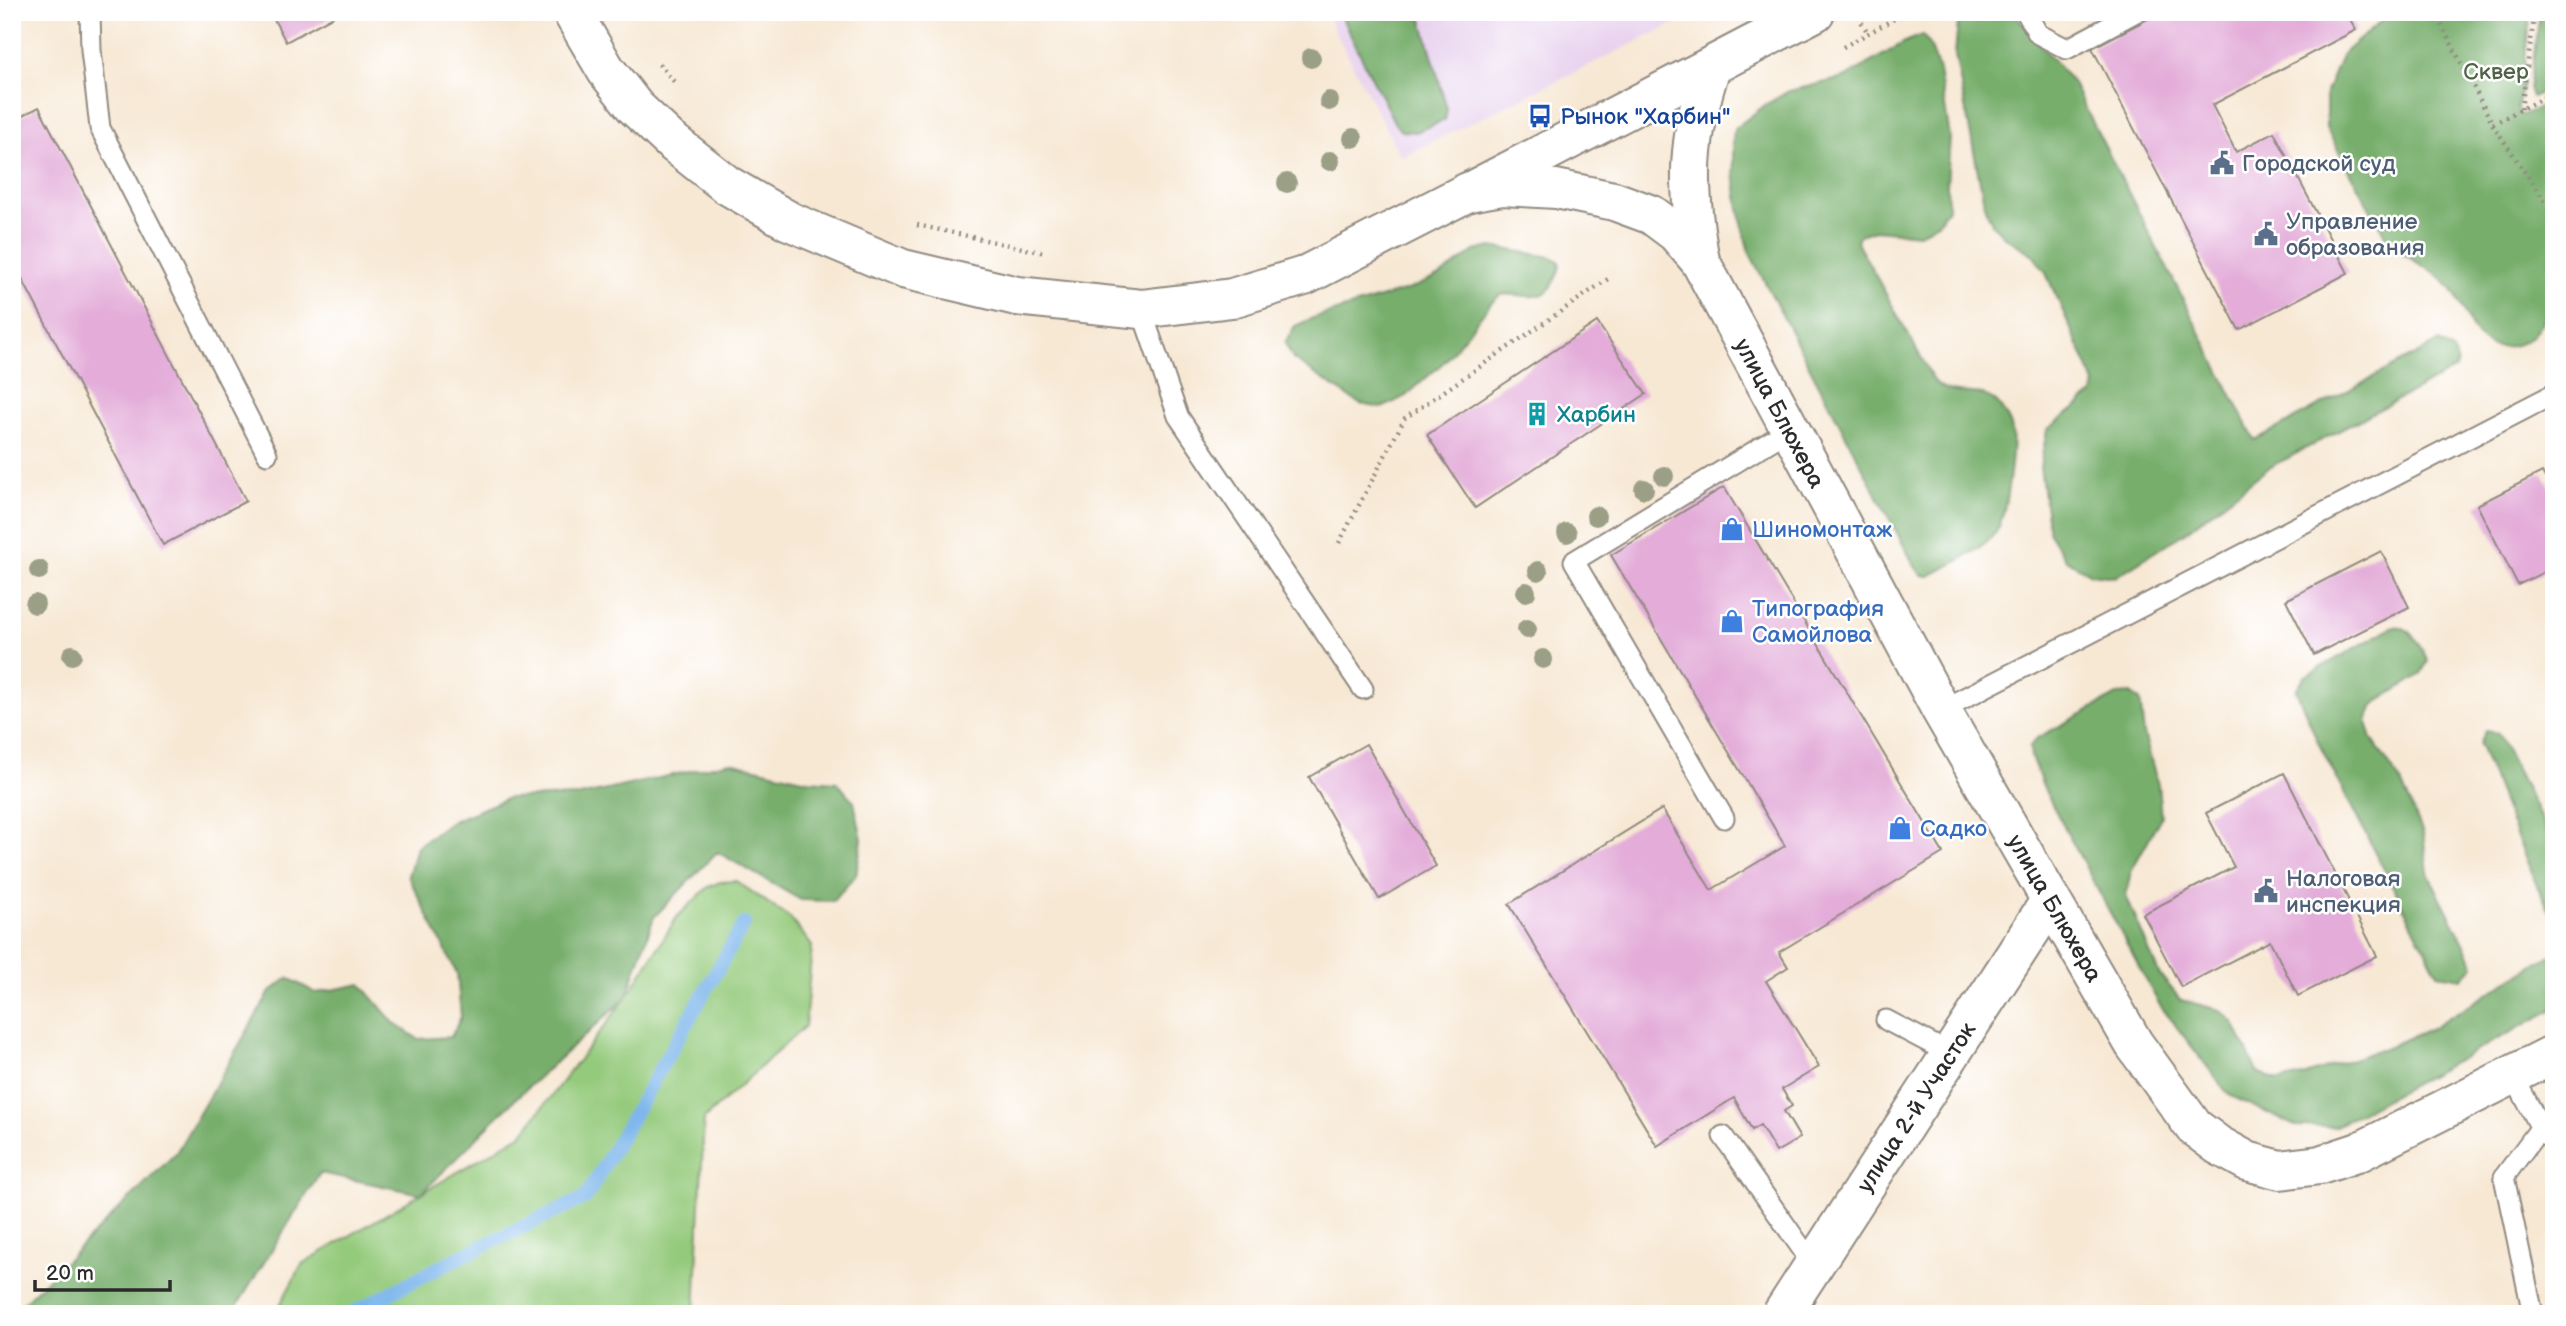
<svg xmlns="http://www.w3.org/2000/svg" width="2566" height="1326" viewBox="0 0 2566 1326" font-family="'Balsamiq Sans',sans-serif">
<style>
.built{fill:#e8d2ee}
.green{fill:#94ca7c;stroke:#607a54;stroke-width:2}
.forest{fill:#77ae6c;stroke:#516c4c;stroke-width:2}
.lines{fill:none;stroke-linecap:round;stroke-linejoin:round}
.stream{stroke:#7bb5ec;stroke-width:14}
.building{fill:#e3acd9}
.service-casing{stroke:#918a80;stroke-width:23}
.minor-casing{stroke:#918a80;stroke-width:42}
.tertiary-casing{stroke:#918a80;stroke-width:42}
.path{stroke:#918a80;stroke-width:4.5;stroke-dasharray:2 5;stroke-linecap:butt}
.service{stroke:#fff;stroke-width:19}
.minor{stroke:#fff;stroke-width:38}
.tertiary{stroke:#fff;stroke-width:38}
.tree{fill:#9b9f86}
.labels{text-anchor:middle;stroke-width:5;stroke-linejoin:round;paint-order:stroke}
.park-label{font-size:23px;fill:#506347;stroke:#fff}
.transit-label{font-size:23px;fill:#164399;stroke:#fff;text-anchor:start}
.service-label{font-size:23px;fill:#4e5e75;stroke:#fff;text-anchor:start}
.street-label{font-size:23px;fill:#2b2b2b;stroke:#fff}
.culture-label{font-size:23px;fill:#0d838f;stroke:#fff;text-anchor:start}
.shop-label{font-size:23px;fill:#366cbe;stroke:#fff;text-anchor:start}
</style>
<rect width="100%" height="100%" fill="#fff"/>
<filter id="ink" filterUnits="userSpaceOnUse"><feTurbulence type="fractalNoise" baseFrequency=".0143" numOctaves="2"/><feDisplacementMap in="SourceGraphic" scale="14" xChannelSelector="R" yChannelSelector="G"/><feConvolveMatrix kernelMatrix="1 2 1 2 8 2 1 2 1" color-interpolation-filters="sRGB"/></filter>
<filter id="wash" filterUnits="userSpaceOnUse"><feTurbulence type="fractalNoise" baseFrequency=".00686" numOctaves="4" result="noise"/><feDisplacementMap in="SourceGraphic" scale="28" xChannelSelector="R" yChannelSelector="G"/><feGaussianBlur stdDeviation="1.57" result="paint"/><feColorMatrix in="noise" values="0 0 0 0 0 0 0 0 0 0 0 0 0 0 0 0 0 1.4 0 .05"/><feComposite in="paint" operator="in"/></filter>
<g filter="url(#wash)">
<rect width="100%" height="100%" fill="#f7e8d4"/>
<!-- built -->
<path class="built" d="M1325 12H1698L1401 157Z"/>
<!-- green -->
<path class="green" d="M736 881 790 918 812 946 805 1026 704 1119 695 1314H275L302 1264 522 1134 626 998 677 917 708 887 720 882Z"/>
<!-- forest -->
<path class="forest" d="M1339 12H1420L1447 109 1445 120 1416 132 1402 131 1395 124Z
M1959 12H2013L2072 82 2255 440 2439 342 2454 352 2457 361 2455 369 2267 469 2183 534 2115 577 2091 574 2066 560 2049 533 2040 467 2047 430 2093 394 2095 383 2045 271 2032 254 2003 236 1993 225 1985 208 1955 55Z
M2392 12H2530L2522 89 2517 107 2519 114 2523 115 2554 100V309L2551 305C2540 326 2533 344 2507 347 2467 352 2470 306 2446 283 2429 265 2406 260 2389 243L2326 128V92L2342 54Z
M2540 12H2554V87L2532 97 2529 89Z
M1923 35 1932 50 1939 71 1950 137 1947 186 1948 208 1939 222 1919 234 1875 230 1859 235 1857 242 1934 381C1955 402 1978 384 1997 403 2002 408 2009 420 2011 426 2016 443 2006 518 1996 532 1983 550 1949 566 1929 576L1921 575 1914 565 1749 252C1739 216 1730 166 1734 129L1765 105 1789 91 1844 78 1905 42Z
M1491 247 1552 257 1560 262C1560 271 1557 276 1553 284 1542 305 1518 292 1500 295L1491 303 1446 360 1406 396 1382 408 1360 404 1293 359 1285 343 1295 326 1313 318 1410 289 1441 275 1475 251Z
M2394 626C2414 627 2420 646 2428 661L2420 675 2373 705 2367 722 2372 739 2401 782 2423 833 2428 873 2469 953 2474 966 2462 978 2438 974 2318 742 2296 690 2304 677Z
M2132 694 2140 700 2144 734 2158 785 2161 817 2131 871 2126 896 2159 974 2181 1000 2220 1010 2234 1023 2257 1072 2279 1081 2303 1076 2382 1049 2428 1030 2554 953V1009L2334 1127 2295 1126 2229 1095 2159 1004 2047 795 2031 757 2030 746 2037 738 2117 695Z
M2485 731 2498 733 2554 845V918L2537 886 2479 744Z
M730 762 807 780 837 782 854 802 862 839 856 875 833 901 801 900 717 852 654 917 626 998 516 1098 421 1194 320 1173 232 1314H12L176 1153 270 992 288 978 316 993 361 984 393 1022 418 1039 451 1037 461 1017 457 973 408 876 417 846 453 821 508 798 580 796Z"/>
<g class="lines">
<!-- stream -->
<path class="stream" d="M351 1314 445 1264 586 1197 744 924"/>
</g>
<g id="blocks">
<!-- building -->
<path class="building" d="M270 12H341L286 42Z
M2161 12H2346L2356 30 2212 105 2236 152 2274 132 2348 273 2239 330 2092 48Z
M39 107 246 501 163 545 12 260V121Z
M1597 322 1646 394 1475 508 1427 435Z
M2542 472 2554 494V567L2518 585 2477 505Z
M1724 487 1943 853 1779 952 1788 967 1766 981 1819 1067 1782 1089 1792 1106 1784 1111 1800 1138 1776 1152 1760 1125 1752 1130 1734 1098 1657 1146 1509 904 1662 809 1711 890 1785 846 1611 555Z
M2381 551 2409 607 2314 655 2286 600Z
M1366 744 1436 866 1379 899 1309 777Z
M2284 773 2377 956 2298 996 2270 941 2181 987 2143 914 2234 867 2206 813Z"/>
</g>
</g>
<g filter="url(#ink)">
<use href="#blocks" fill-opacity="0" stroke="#918a80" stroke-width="2"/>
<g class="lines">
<!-- service casing -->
<g class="service-casing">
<path id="service" d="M90 12 91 50 100 128 267 454
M2026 12 2038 34 2067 49 2136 12
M1141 309 1178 416 1363 689
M1941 710 2554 394
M1724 818 1574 561 1789 430
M1886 1020 1951 1054
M2513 1075 2545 1136
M1723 1136 1814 1266
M2533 1314 2504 1177 2541 1127 2554 1140"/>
</g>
<!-- minor casing -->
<g class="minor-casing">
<path id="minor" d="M1469 192 1815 12
M1700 261C1686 185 1687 140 1711 67
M1782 1314 2050 901"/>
</g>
<!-- tertiary casing -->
<g class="tertiary-casing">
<path id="tertiary" d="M572 12 606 70 635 107 670 140 727 185 789 221 903 269 1017 296 1141 309 1232 298 1304 276 1468 192 1502 186 1556 189 1614 201 1652 215 1676 233 1700 261 1941 710 2134 1044 2194 1127 2218 1145 2247 1161 2280 1170 2320 1165 2359 1152 2554 1054"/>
</g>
<!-- path -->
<path class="path" d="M2435 12 2493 125 2554 215
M1858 16 1868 33
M1843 47 1907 12
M659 64 676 84
M2521 109 2535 12
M2493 124 2554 92
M917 225 1045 253
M1339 543 1405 418 1608 279"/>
<!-- service -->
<use href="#service" class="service"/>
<!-- minor -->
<use href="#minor" class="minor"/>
<!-- tertiary -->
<use href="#tertiary" class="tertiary"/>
</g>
<!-- trees -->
<g class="tree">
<circle cx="1311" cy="58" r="10"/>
<circle cx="1329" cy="101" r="10"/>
<circle cx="1353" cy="138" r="10"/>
<circle cx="1330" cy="161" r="10"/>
<circle cx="1287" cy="183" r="10"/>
<circle cx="1664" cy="476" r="10"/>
<circle cx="1644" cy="489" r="10"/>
<circle cx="1596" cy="516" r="10"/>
<circle cx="1567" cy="533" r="10"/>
<circle cx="39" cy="570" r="10"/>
<circle cx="1538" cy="571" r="10"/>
<circle cx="1526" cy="592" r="10"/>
<circle cx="35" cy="604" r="10"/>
<circle cx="1527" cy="629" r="10"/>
<circle cx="72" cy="655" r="10"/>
<circle cx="1543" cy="659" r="10"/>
</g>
</g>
<!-- icons -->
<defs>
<g id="bus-bare" transform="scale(1.89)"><path d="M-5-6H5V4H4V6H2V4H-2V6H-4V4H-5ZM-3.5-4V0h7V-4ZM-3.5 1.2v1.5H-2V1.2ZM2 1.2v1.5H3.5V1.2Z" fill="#1a4fb4" stroke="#fff" stroke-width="2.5" paint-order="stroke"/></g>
<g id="civic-bare" transform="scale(1.89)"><path d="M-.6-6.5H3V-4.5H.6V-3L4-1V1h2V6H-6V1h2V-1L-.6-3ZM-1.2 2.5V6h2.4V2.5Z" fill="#5c6f8a" stroke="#fff" stroke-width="2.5" paint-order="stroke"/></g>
<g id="building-bare" transform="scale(1.89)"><path d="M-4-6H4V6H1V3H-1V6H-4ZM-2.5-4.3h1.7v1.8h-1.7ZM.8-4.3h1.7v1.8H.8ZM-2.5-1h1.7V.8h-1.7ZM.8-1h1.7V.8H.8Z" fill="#0f9aa8" stroke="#fff" stroke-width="2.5" paint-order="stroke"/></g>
<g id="shop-bare" transform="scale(1.89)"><path d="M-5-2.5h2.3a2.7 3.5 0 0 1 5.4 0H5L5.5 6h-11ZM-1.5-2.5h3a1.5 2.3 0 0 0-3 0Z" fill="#3f7fe0" stroke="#fff" stroke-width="2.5" paint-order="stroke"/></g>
</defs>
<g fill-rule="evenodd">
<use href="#bus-bare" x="1540" y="116"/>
<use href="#civic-bare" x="2222" y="163"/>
<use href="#civic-bare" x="2266" y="234"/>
<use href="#building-bare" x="1537" y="414"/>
<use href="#shop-bare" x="1732" y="529"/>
<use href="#shop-bare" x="1732" y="621"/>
<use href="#shop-bare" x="1900" y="828"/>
<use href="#civic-bare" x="2266" y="891"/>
</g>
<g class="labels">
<!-- park labels -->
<g class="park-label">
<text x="2496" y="79">Сквер</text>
</g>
<!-- transit labels -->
<g class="transit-label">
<text x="1560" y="124">Рынок "Харбин"</text>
</g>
<!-- service labels -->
<g class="service-label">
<text x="2242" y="171">Городской суд</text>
<text x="2286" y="229">Управление<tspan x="2286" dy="26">образования</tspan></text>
<text x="2286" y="886">Налоговая<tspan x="2286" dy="26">инспекция</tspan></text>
</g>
<!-- street labels -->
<g class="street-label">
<text transform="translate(1780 413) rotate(62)" y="8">улица Блюхера</text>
<text transform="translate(2055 908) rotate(60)" y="8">улица Блюхера</text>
<text transform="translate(1916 1107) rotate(-57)" y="8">улица 2-й Участок</text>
</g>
<!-- culture labels -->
<g class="culture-label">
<text x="1557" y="422">Харбин</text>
</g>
<!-- shop labels -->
<g class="shop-label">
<text x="1752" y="537">Шиномонтаж</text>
<text x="1752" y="616">Типография<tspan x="1752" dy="26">Самойлова</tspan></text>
<text x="1920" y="836">Садко</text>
</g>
</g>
<!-- margin -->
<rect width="2566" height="1326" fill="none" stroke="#fff" stroke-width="42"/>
<!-- scale -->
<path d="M35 1280v10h135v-10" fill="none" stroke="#2b2b2b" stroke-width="3.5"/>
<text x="46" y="1280" font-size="21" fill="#2b2b2b" stroke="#ffffff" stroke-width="5" paint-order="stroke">20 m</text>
</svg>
